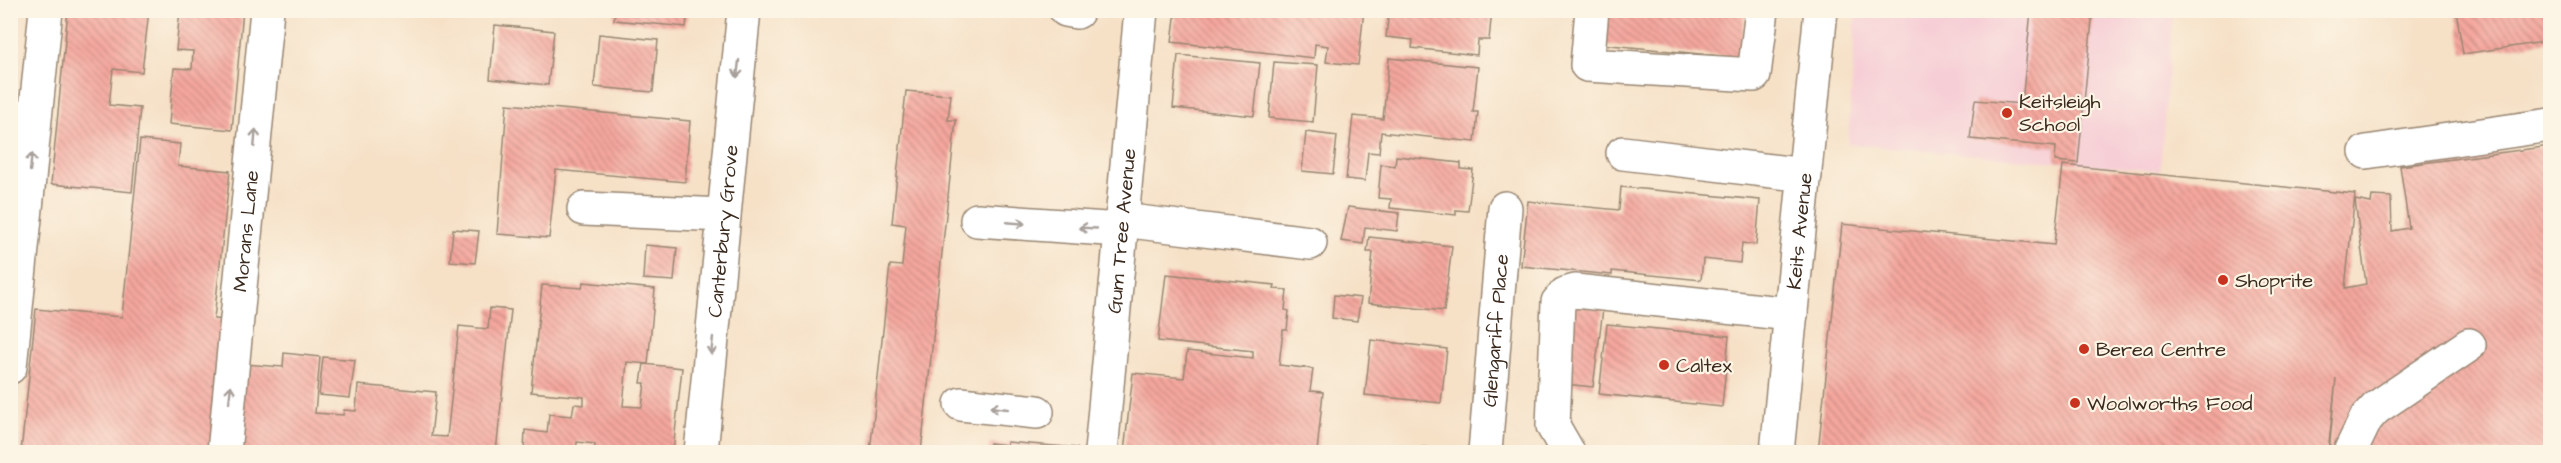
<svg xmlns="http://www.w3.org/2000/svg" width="2561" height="463" viewBox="0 0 2561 463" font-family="'Architects Daughter',sans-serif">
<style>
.built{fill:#f6cfd6}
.building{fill:url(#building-back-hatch)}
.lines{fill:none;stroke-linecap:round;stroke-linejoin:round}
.minor-casing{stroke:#988672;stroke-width:36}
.minor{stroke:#fff;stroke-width:33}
.oneway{stroke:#a79f9a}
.poi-dot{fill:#c8321e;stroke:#fcf5e5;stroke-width:2}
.labels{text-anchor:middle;stroke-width:4.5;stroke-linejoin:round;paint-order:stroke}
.poi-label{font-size:20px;fill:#3b2a1e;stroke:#fcf5e5;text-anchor:start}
.street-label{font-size:20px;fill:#3b2a1e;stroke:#fcf5e5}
</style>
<defs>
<pattern id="building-back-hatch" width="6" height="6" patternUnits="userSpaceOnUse" patternTransform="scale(1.5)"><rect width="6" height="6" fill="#f5a79e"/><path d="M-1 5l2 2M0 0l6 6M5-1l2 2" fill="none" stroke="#c88880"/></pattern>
</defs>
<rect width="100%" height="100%" fill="#fcf5e5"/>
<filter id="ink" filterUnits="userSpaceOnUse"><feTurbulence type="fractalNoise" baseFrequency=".0167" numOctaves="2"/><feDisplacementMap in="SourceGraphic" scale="12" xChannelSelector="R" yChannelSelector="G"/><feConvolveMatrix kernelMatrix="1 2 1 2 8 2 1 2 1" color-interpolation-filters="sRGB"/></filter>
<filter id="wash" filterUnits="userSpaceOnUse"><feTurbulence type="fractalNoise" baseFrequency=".008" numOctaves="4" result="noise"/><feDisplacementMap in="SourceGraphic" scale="24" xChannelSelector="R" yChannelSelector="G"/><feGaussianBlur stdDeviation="1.35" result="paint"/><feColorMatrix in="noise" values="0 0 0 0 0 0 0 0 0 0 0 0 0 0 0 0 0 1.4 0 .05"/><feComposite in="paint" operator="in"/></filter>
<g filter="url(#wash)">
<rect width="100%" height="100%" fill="#f6e1c7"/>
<!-- built -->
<path class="built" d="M1856 11H2173L2160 171 1848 144Z"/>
<g id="blocks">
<!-- building -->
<path class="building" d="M10 10H16L12 53 10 52Z
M68 10H149L142 72 113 69 109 105 140 108 132 192 51 184Z
M180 10H243L232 130 169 124 174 68 192 69 193 51 176 50Z
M615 10H688L686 27 614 20Z
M1176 10H1364L1358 65 1326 62 1328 46 1315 44 1314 58 1172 42Z
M1389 10H1492L1489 40H1478L1477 55 1412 48 1413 40 1386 37Z
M1605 10H1745L1740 58 1601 44Z
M2031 10H2093L2078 163 2055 161 2056 147 1970 139 1975 100 2022 104Z
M2456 10H2550V41L2463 54Z
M495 25 554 31 548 85 490 79Z
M599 34 658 40 653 92 594 87Z
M1178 55 1260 63 1254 116 1173 108Z
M1389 58 1478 67 1473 112H1478L1475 142 1381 132 1379 153 1368 152 1365 181 1346 179 1353 116 1383 119Z
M1274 62 1318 65 1313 122 1269 118Z
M906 91 951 95 948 120H956L921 452H870L890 265 902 266 906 225 892 223Z
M507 104 690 121 685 182 556 170 549 238 497 234Z
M1306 132 1337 136 1333 174 1302 171Z
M140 140 180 144 178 166 230 171 214 319 228 320 214 452H21L36 309 122 317Z
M2550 146V452H2329L2336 378 2328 452H1818L1842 224 2054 245 2063 165 2355 194 2345 288 2366 284 2355 200 2371 203 2372 196 2391 197 2392 231 2409 228 2400 166Z
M1396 156 1461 163V169L1473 170 1468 211 1456 210V215L1390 208 1391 199 1378 198 1381 164 1395 166Z
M1621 187 1760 200 1756 245 1742 243 1740 263 1703 259 1701 280 1612 271V275L1521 266 1528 201 1619 210Z
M1348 207 1399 213 1397 231 1365 227 1363 244 1341 241Z
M453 229 479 231 475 263 450 261Z
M1369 237 1452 246 1444 311 1368 303 1373 252H1367Z
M645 245 677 248 674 281 643 279Z
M1166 274 1275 285 1274 289 1287 290 1285 310 1289 311 1287 330H1283L1279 365 1313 369 1310 391 1323 392 1317 452H1124L1133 373 1184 378 1187 351 1253 358V351L1158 341Z
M583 282 655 289 648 364 627 362 623 406 642 407 645 383H641L644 364 682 368 673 452H594L595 444 577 442 576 452H524L525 430 547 433 549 414 572 416 574 404 584 405V397L531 392 542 285 582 288Z
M1334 295 1361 298 1357 321 1332 318Z
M1575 305 1603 309 1593 387 1565 384Z
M490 308 511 310 496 452H236L245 364 283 367 284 353 320 357 315 413 343 415 344 410 356 411 358 385 436 392 431 436 447 437 459 326 488 329Z
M1607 324 1729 336 1722 407 1599 394Z
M1371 340 1447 349 1441 403 1365 395Z
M323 357 355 360 350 398 319 395Z
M1007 442 1077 448V452H989L990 443 1007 445Z
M1422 447 1460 451V452H1422Z"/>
</g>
</g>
<g filter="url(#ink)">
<use href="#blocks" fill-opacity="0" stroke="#988672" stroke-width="1.5"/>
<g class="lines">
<!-- minor casing -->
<g class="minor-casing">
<g id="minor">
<path d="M1066 10 1077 12"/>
<path d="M1592 10 1587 65 1754 75 1762 10"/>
<path d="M2366 152 2550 125"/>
<path d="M1623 153 1805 175"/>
<path d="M584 209 724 215"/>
<path d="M977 220 1121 230"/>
<path d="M1122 220 1310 243"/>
<path d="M10 367 46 10"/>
<path d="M961 404 1037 412"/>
<path id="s1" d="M224 452 267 10"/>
<path id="s2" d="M701 452 744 10"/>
<path id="s3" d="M1101 452 1141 10"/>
<path id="s4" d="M1485 452 1505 208"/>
<path d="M1568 452 1553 426 1558 302 1565 294 1575 291 1791 314"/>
<path id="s5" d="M1777 452 1821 10"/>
<path d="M2350 452 2366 419 2376 408 2469 345"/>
</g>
</g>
<!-- minor -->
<use href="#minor" class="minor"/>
</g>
<!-- one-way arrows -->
<defs><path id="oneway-shaft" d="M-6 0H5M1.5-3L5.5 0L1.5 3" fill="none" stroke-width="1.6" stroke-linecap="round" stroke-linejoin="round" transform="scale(1.5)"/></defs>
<g class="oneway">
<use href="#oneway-shaft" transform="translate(738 69) rotate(97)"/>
<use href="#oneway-shaft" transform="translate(255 138) rotate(-85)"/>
<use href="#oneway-shaft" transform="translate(31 162) rotate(-84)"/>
<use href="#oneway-shaft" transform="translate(1016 223) rotate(5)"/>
<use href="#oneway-shaft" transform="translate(1088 228) rotate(-177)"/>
<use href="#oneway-shaft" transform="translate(712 346) rotate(96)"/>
<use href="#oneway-shaft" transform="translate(230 394) rotate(-84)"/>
<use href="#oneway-shaft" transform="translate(999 408) rotate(-174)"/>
</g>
</g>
<!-- markers -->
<g class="poi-dot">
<circle cx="2007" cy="113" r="6"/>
<circle cx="2223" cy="280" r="6"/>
<circle cx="2084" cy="349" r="6"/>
<circle cx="1664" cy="365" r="6"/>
<circle cx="2075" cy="403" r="6"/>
</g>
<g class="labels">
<!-- poi labels -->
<g class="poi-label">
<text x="2019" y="108">Keitsleigh<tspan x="2019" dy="23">School</tspan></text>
<text x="2235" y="287">Shoprite</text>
<text x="2096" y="356">Berea Centre</text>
<text x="1676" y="372">Caltex</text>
<text x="2087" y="410">Woolworths Food</text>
</g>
<!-- street labels -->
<g class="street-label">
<text dy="7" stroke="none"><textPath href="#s2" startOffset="222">Canterbury Grove</textPath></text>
<text dy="7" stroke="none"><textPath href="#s3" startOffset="222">Gum Tree Avenue</textPath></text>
<text dy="7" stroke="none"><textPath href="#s1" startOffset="222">Morans Lane</textPath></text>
<text dy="7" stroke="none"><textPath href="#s5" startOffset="222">Keits Avenue</textPath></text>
<text dy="7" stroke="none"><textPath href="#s4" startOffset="122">Glengariff Place</textPath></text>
</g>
</g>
<!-- margin -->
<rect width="2561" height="463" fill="none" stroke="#fcf5e5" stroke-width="36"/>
</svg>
